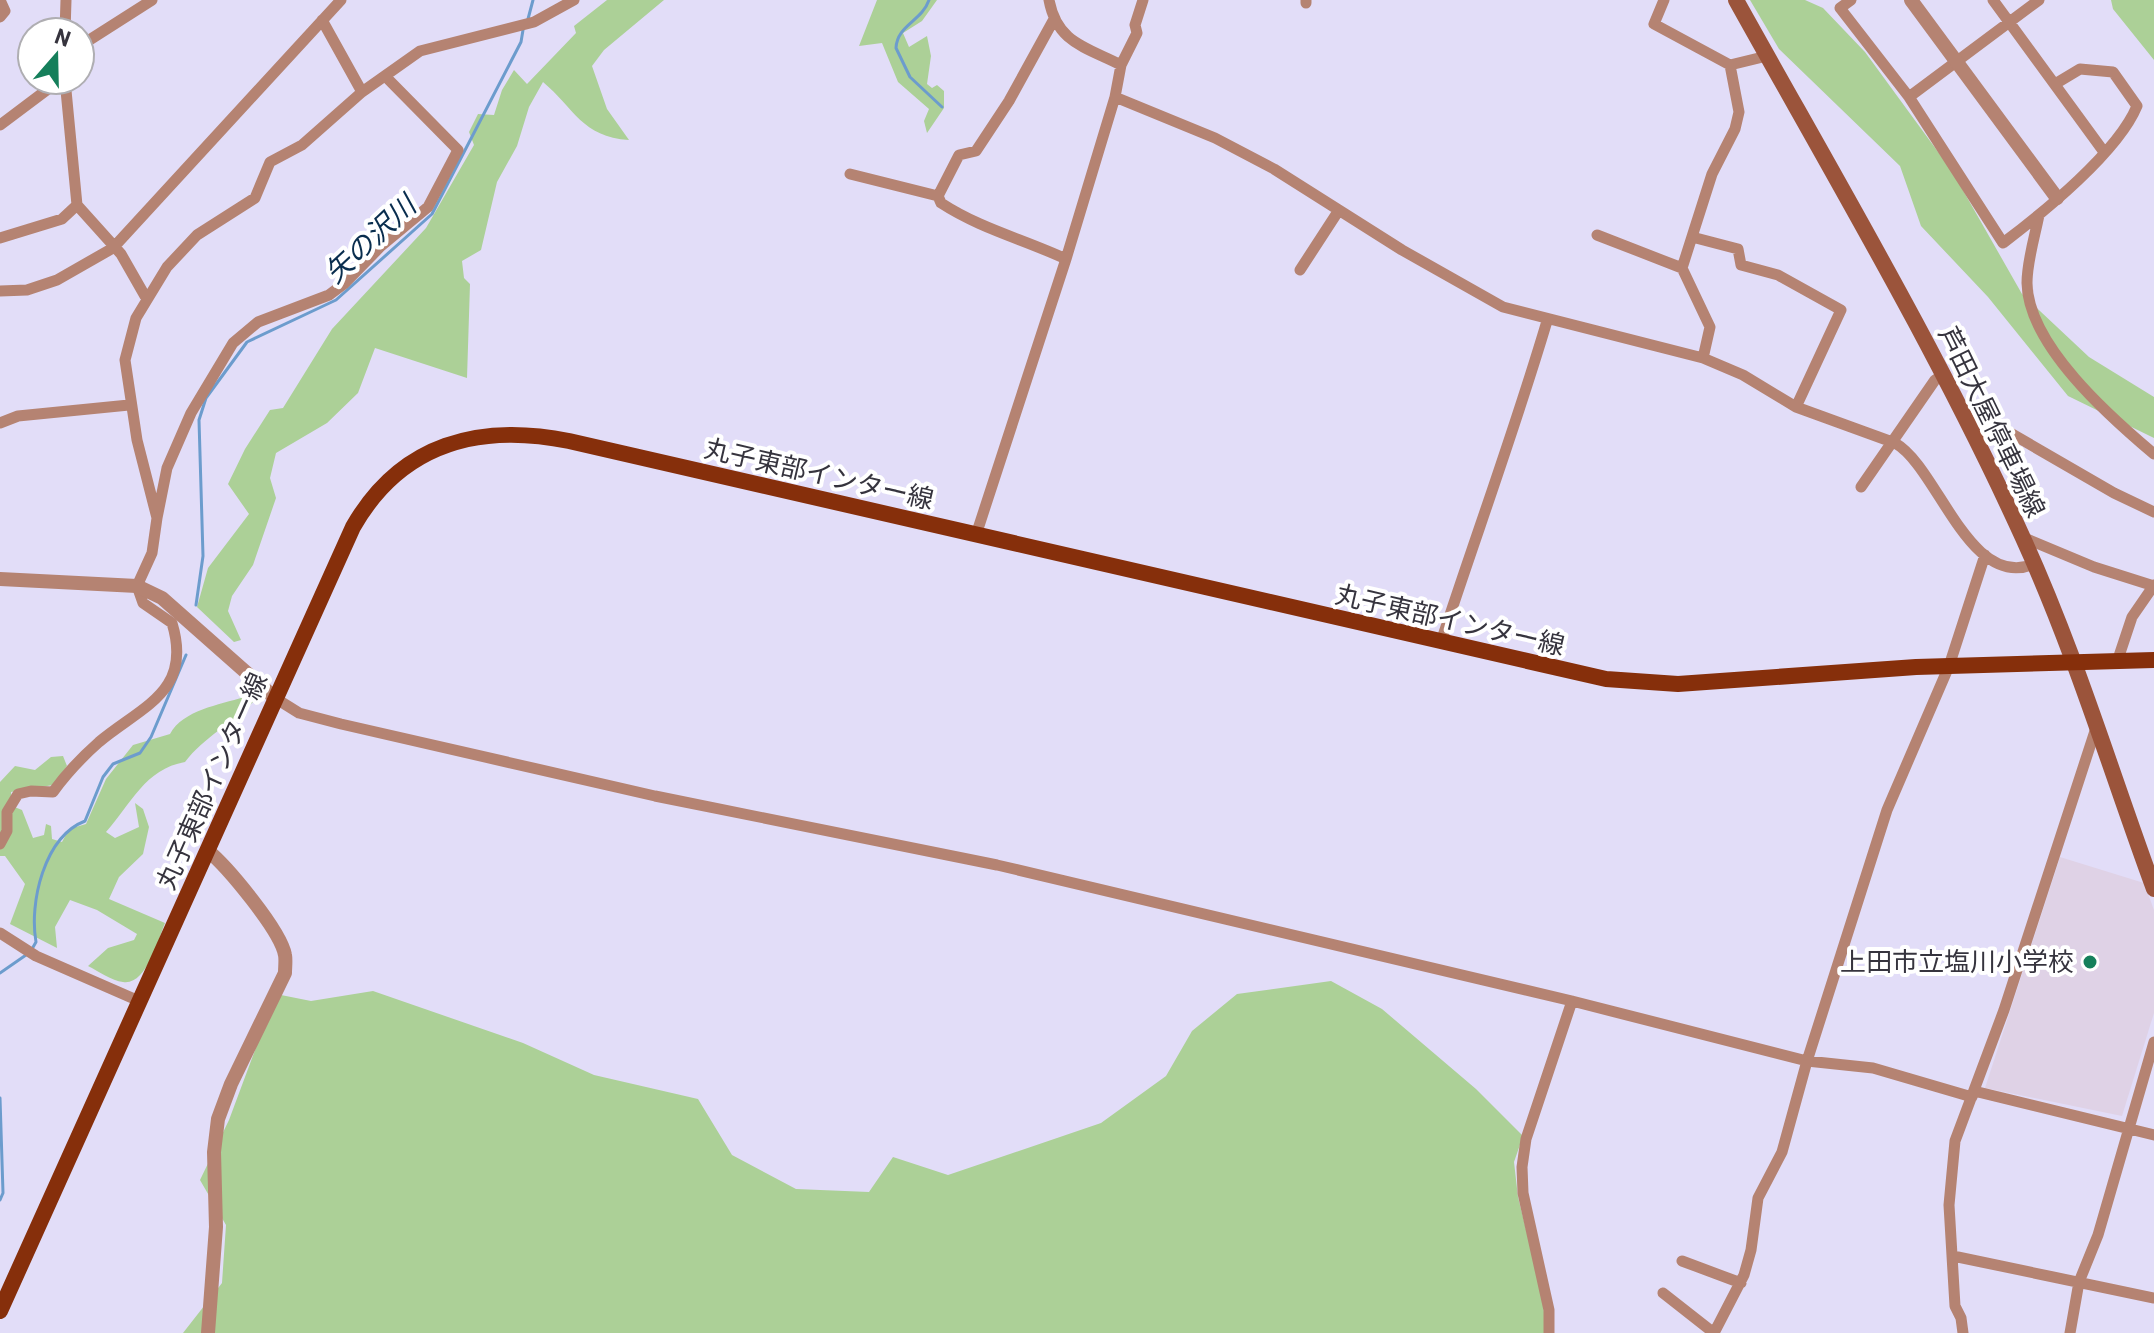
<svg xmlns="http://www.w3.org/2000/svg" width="2154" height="1333" viewBox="0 0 2154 1333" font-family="Barlow,'Noto Sans JP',sans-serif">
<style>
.education{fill:#dfd2e6}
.green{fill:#acd097}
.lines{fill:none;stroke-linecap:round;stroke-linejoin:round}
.stream{stroke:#6c9ccd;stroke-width:3}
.minor{stroke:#b58372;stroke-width:11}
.tertiary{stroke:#b58372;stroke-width:14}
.secondary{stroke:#9b543b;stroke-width:16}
.primary{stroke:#862f0b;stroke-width:16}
.poi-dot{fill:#157f5b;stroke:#fff;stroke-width:3}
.labels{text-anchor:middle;stroke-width:8;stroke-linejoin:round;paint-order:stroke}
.street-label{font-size:26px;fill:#36343e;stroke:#fff}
.poi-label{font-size:26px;fill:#36343e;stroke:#fff;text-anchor:end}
.water-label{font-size:28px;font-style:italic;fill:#092d4e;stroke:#fff}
</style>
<rect width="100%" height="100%" fill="#e2ddf8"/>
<!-- education -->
<path class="education" d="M2060 857 2144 883 2154 910V1013L2122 1116 1985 1088Z"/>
<!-- green -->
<path class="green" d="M607 0H664L604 50 592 66 607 109 629 140C582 137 574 108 543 82L529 107 517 146 497 182 481 250 462 261 464 278 470 284 467 378 375 348 358 393 327 423 276 453 270 478 276 498 253 565 232 596 228 611 241 640 234 642 197 607 208 568 249 514 228 484 245 449 270 410 283 408 332 329 426 228 474 145 469 132 478 114 494 115 502 90 514 70 527 84 576 33 574 26Z
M877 0H937L922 21 903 33 909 47 927 36 931 56 927 84 932 88 937 85 944 91V108L927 133 924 121 929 109 898 82 882 43 859 46Z
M1750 0H1805L1823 8 1865 52 1952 171 2022 294 2089 357 2154 397V438L2068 396 1988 297 1921 226 1900 166 1779 49Z
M2111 0H2154V60L2113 9Z
M244 697 255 700C233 723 204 737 185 762 145 769 131 804 106 832L115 838 139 827 135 803 143 809 149 827 143 854 119 877 109 899 165 923C158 940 146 986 123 982 112 981 98 971 88 966L108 948 134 940 137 934 97 910 70 900 55 927 57 948 10 924 25 884 5 856H0V782L15 766 35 770 51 757 63 756 67 766 53 785 11 792 12 806 22 810 33 838 44 835 46 824 51 826 52 839 62 842 69 829 86 824 106 779 133 745 170 734C183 710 219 705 244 697Z
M1331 981 1382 1009 1476 1089 1523 1136 1514 1162 1518 1197 1541 1290 1547 1333H183L222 1283 226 1225 200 1180 229 1120 276 994 311 1001 373 991 523 1043 594 1075 698 1099 732 1155 796 1189 869 1192 893 1157 948 1175 1101 1123 1166 1076 1192 1031 1237 994Z"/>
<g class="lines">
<!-- stream -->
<path class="stream" d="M929 0C922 21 897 25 896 48L910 77 942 107
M528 19 533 0
M196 605 203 556 199 420 206 398 247 342 336 300 432 214 521 42 523 30
M32 949 36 942C29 903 44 837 85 821L103 777 113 764 140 753 151 737 186 655
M0 973 26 955
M0 1098 3 1193 0 1200"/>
<!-- minor -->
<path class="minor" d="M1049 0C1057 43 1086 47 1121 65
M1664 0 1654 24 1730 65 1767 56
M1851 0 1840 8 1909 97
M1993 0 2104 152
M2039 0 1909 97 2003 243C2044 212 2118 152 2137 106L2113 72 2080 69 2055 84
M1306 3V0
M0 17 5 11 0 0
M322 20 362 92
M65 32 66 0
M80 46 152 0
M65 80 77 205 121 254 145 296
M1115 97 1215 138 1274 169 1402 250 1503 307 1703 358 1743 375 1796 407 1895 443C1938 467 1969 591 2034 564
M0 125 60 80
M850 174 938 196 941 203C981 229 1023 239 1066 259
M938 196 959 155 976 151 1009 101 1053 21
M2039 215C2035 236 2027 261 2027 283 2028 345 2110 417 2154 454
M1597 235 1682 268 1712 174 1735 129 1739 112 1730 65
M1692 237 1738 249 1741 265 1778 275 1841 310 1796 407
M0 238 62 219 77 205
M1682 268 1710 327 1703 358
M1300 270 1339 210
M0 291 27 290 57 280 113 248 341 0
M0 423 18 416 129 405
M1968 423 1987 421 2000 427 2114 493 2154 512
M1861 487 1935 380 1944 374
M157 518 167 468 191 413 233 343 258 322 329 295 345 283 381 246 428 207 458 150 385 76
M976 535 1066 259 1115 97 1121 65 1137 33 1135 25 1143 0
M2022 537 2094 567 2154 586
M1441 642C1476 535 1515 429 1547 321
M2118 659 2132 617 2154 585
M275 698 299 713 341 724 655 796 997 865 1572 1001 1807 1061 1873 1068 1972 1097
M0 844 7 831V812L18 794 31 791 53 792C66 774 82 757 99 742 142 706 193 692 172 623L143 603 137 586 152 553 157 518 137 440 125 360 136 318 167 267 197 235 255 198 270 162 302 145 362 92 420 51 534 22 574 0
M0 933 36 956 139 1001
M1974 1091 2154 1135
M1953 1256 2154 1298
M1682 1261 1741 1283
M1663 1293 1714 1333
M1549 1333V1310L1523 1193 1522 1167 1526 1139 1572 1001
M1714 1333 1744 1275 1751 1250 1758 1198 1782 1152 1807 1061 1887 810 1949 666 1985 555
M1963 1333 1961 1318 1955 1306 1949 1205 1955 1141 2004 1010 2096 728
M2070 1333 2079 1282 2098 1235 2154 1042"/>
<!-- tertiary -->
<path class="tertiary" d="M1911 0 2057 198
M0 579 137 586 162 598 275 698
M207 850C227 866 281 931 285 955 286 960 285 967 285 973L231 1084 218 1119 214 1152 216 1227 208 1333"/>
<!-- secondary -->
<path class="secondary" d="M1736 0C1835 178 1939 353 2023 538 2075 652 2111 772 2154 889"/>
<!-- primary -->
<path class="primary" d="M0 1311 353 527C401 443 480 423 569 441L1606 679 1678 684 1916 667 2154 660"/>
</g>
<!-- markers -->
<circle class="poi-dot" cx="2090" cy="962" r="8"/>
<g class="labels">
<!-- street labels -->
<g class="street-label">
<text transform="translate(1992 422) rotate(64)" y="9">芦田大屋停車場線</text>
<text transform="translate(819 474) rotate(13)" y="9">丸子東部インター線</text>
<text transform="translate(1450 620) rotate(13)" y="9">丸子東部インター線</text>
<text transform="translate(212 781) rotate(-66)" y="9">丸子東部インター線</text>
</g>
<!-- poi labels -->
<g class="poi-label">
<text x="2074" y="971">上田市立塩川小学校</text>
</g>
<!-- water labels -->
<g class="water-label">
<text transform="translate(370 239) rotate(-43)" y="10">矢の沢川</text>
</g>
</g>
<!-- north arrow -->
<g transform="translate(56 56) rotate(20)"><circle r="38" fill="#ffffff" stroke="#afaeb2" stroke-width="2"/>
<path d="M0-6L14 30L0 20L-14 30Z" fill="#157f5b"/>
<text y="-12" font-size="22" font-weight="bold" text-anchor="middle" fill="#36343e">N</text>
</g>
</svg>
